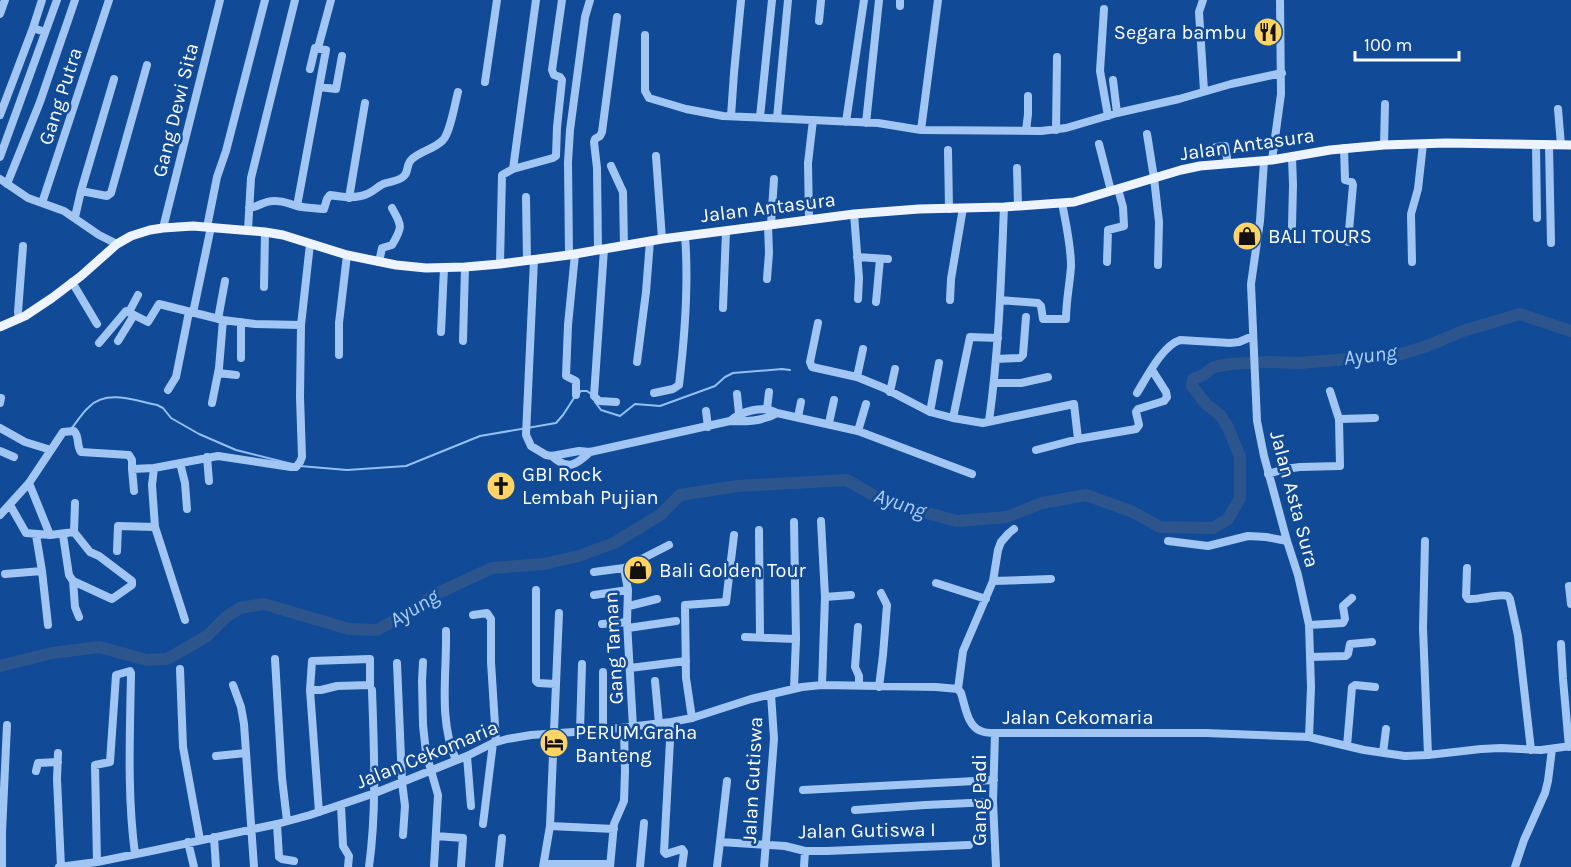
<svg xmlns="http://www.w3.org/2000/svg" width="1571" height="867" viewBox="0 0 1571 867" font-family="Karla,sans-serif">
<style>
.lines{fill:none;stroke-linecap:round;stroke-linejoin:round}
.stream{stroke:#93c1f7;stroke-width:2}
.river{stroke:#2c558d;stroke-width:12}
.minor{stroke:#a2c6f3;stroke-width:8}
.major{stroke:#eef4ff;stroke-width:9}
.labels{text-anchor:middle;stroke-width:5;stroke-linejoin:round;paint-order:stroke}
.poi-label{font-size:20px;fill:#fff;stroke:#114a96;text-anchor:start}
.street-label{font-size:20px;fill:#fff;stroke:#114a96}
.water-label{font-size:21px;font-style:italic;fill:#aed0fa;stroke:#114a96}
</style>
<rect width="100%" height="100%" fill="#114a96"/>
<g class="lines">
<!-- stream -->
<path class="stream" d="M578 394 581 391H587L591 394
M595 402 601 410 620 416 635 404 660 406 715 386 725 377 733 373 782 369 790 370
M71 429C77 422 82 413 89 407 107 389 136 401 157 405L163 408 171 418 199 434 236 450 292 464
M300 466 347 470 406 466 480 436 556 423 563 415 574 398"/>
<!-- river -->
<path class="river" d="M0 666 52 653 99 647 147 660 167 659 207 636 226 617 240 608 264 604 349 629 377 630 403 616 436 594 492 568 544 564 579 556 614 543 660 515 680 495 737 486 847 480 883 501 957 521 1007 517 1042 503 1086 495 1133 512 1160 527 1213 528 1228 519 1240 498V457L1228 427 1220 415 1205 403 1192 386 1193 379 1203 375 1214 367 1230 364 1268 362 1299 363 1398 355 1427 346 1463 331 1520 314 1571 331"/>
<!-- minor -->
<path class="minor" d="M42 0 33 28 45 32
M900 0V6
M1203 0 1199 12 1204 91
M1104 9 1100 71 1108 116
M0 14 5 0
M819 21 821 0
M645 35V91L649 98 686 109 723 116 878 123 921 130 938 0
M318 48 331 0
M1113 80 1117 113
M485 82 497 0
M319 87 336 89 342 56
M1558 109 1561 145
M0 115 33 28
M731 116 734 73 741 0
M760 117 772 0
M777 118 788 0
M846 122 864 0
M866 123 879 0
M921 130 1041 131 1066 128 1117 113 1179 99 1231 84 1282 73
M1056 130 1057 57
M1026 131 1028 114V96
M1147 134 1154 178 1159 222 1158 265
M1099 144 1111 191
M1384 145 1385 104
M1536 145 1537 218
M1549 145 1551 243
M1216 147 1225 146 1228 164
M1344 148 1345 180 1352 182 1353 185 1348 242
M948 150 949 209
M656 156 662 239
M0 157 57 0
M1292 157 1293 185 1292 226
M1272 160 1281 94 1280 0
M1264 161 1260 221 1251 284 1257 421 1264 456 1287 541 1298 575 1309 625 1311 687 1309 737
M611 166 623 192 624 246
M1017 168 1018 206
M513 169 536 0
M0 179 28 198 64 211 99 235 117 244
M7 184 40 102 75 0
M81 191 107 196 111 193 147 65
M526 197 527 260
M349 198 365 103
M42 203 109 0
M297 206 326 50 315 48 310 69
M249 208C258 207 264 201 273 201 284 200 288 204 297 206 305 208 314 208 323 209H324L327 199 330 195C342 197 356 199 367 194 373 192 377 187 383 184 390 181 398 182 404 176 409 171 406 165 411 160 420 151 435 149 443 140 450 133 455 103 458 92
M854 214 859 278 858 299
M75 217 81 191 114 79
M809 220 808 163 813 120
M771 224 774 179
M207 227 217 177 226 151 265 0
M163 228 220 0
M248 230 251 178 295 0
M604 249 594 396 599 401 616 402
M598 250 597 168 594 142 595 139 600 136 602 132 617 17
M575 254 568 325 566 376 576 381V395
M569 255 568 162 570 130 585 17 590 0
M857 257 888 259
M534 259 526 435 531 446 546 455 552 456 579 451 590 452 730 421C745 422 764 421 777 413L858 431 972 474
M379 262 382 248 392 245C403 227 402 226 392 208
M1107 262 1108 230 1124 226 1123 207 1118 189
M1412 262 1411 214 1418 189 1423 144
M500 264 502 175 513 169 553 158 556 156 557 127 562 80 560 77 554 75 552 70 562 0
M767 279 769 253 768 225
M72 282 97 324
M264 287 265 232
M950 300 951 279 963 208
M1000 300 1038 303 1041 306 1043 319H1066C1066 301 1070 283 1071 266 1071 245 1066 224 1062 203
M876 302 880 259
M723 308 726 231
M129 312 138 295
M193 313 211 227
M19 319 18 312 23 246
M218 319 225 281
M818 323 810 362 812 367 857 377 884 388 930 412 953 418 983 423 1074 404 1078 439
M441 332 444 268
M118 341 134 315
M463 341 465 267
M99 343 126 311 148 322 159 304 223 320 255 324 301 325
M339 355V323L347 255
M241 358V322
M996 359 1020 358 1023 355 1026 317
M637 362 646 292 650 241
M218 373 236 375
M857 377 863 349
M994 383H1021L1048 377
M168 390 176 377 189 312
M890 392 895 369
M654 393 673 389 679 385C685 335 689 286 685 236
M1137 393C1147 377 1162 346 1180 340L1230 343 1239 342 1253 336
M737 394 739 414
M0 403 1 398
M212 403 219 368 223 320
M767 409 769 392
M706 411 708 427
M930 412 939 363
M798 417 801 402
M953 418 970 337 998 338
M1339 419 1375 418
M730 421C742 411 763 405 777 413
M989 421C999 350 1001 279 1004 207
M829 423 834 400
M0 428 25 442 51 450 63 432 74 431C80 437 76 445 81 452L129 455 132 460V469
M858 431 866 404
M1036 450 1078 439 1136 429 1139 425 1136 412 1138 409 1164 401 1167 397 1166 392 1152 370
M0 451 14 457
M552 456C568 471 576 465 590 452
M207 457 209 481
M180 463 185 483 187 509
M1268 474 1285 469 1300 467 1340 466 1339 419 1330 391
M29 483 50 535
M134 491 132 469 154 468
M10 505 26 533 50 535 74 532 75 503
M0 515 29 483 51 450
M821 521 825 597 822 685
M759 530 760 637
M63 535 69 575 73 581 112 599 132 585V581L99 556 90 552 74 532
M1168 541 1208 546 1248 536 1266 537 1287 541
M1425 541 1423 628 1428 755
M117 551 118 526 155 527
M624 568 628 590 627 622 633 727
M1467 568 1466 596 1468 599C1480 600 1498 593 1508 596L1510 599 1518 636 1531 750
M42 571 48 625
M594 572 624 568 669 545
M5 574 42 571 36 535
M73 581 75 607 79 617
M993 581 1051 579
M936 583 986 599
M1569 586 1571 604
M536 590V681L538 683 556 684
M594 595 628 590
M825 597 851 595
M629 606 657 599
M473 615 487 613 491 619V662L496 741
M185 620 155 527 152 485 154 468 218 456 291 467H296L300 462 302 457 300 397 301 325 310 244
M602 624 627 622
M1309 625 1343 623 1345 619 1343 606 1352 598
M858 627 855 667 859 676V683
M628 628 676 621
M446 631C447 673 438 720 456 760
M745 637 796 639
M1561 644 1563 679 1569 747
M1310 657 1346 656 1348 654 1350 644 1372 642
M275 659 282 778 287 821
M423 662 422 681 423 725 426 753 438 795 434 867
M397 663 402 782 405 806 403 835
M630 668 686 661
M180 669 183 747 200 840
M655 681 659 724
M233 685 241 707 244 724 254 867
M879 687 883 655 887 605 881 593
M794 688 796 639 794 522
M958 689 963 651 993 581 998 550 1001 542 1009 533 1014 529
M310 690H321L337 686 370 685V659L312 661 310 690 319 812
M692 718 686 678 685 605 726 602 734 535
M671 722 664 852 666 854 682 849 684 852 682 867
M603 730V672
M580 731 582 664
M995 733 993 802 996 867
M1347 746 1352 687 1355 685 1375 687
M58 753 57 779 61 867
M1383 753 1386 729
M216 756 246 753
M467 756 471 806
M36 771 38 763 58 762
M727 781 720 842 785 846 805 851H827L969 845
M803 790 994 780
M341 805 343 846 349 856 348 867
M855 810 925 805 993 802
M277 824 279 857 282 859 294 861
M483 824 493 743
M550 826 614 829
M436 836 463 838 461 867
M214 837 216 867
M188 842 194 867
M97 862 95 765 110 762 116 675 130 671 131 673C130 734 127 794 135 854
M544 864H610
M2 867V832L7 725
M59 867 97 862 156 850 277 824 310 815 375 793 467 756 493 743 507 739 531 735 603 730 671 722 692 718 751 699 802 687 822 685 936 687 958 689 961 693C965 705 967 726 981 731 985 733 991 733 995 733H1206L1309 737 1364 750 1405 756 1428 755 1481 749 1501 748 1541 750 1571 746
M369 867C377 808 374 749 372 690
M499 867 502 838
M543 867 550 826 559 613
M610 867 614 824 624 801 625 771 624 728
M640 867 644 823
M717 867 720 842
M764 867 774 739 771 694
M804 867 805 851
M1515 867 1524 840 1545 793 1548 781 1552 749"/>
<!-- major -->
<path class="major" d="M0 327 25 316 52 298 81 276 117 244 131 236 150 230 163 228 193 226 265 232 283 235 347 255 396 265 426 268 465 267 500 264 569 255 662 239 854 214 919 209 1004 207 1074 202 1181 170 1200 166 1272 160 1330 150 1384 145 1446 143 1571 145"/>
</g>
<!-- icons -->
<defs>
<g id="restaurant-disc" transform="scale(1.5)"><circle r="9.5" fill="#ffd364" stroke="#114a96"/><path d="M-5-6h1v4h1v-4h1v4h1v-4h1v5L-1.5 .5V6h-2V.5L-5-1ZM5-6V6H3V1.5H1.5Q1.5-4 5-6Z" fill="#111"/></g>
<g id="shop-disc" transform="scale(1.5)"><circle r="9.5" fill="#ffd364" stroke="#114a96"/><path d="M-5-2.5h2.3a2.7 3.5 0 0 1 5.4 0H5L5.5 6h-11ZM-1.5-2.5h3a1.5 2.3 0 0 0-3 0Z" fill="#111"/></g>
<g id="church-disc" transform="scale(1.5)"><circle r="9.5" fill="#ffd364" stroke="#114a96"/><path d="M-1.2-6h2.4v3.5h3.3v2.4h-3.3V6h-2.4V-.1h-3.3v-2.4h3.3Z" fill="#111"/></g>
<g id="hotel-disc" transform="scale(1.5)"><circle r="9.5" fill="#ffd364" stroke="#114a96"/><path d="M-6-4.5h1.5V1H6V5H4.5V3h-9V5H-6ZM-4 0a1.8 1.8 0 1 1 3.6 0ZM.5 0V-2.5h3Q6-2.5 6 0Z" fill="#111"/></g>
</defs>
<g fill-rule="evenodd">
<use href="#restaurant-disc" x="1268" y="32"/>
<use href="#shop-disc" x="1247" y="236"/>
<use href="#church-disc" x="501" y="486"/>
<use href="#shop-disc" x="638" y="570"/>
<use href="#hotel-disc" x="554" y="743"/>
</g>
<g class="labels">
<!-- poi labels -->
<g class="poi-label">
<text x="1247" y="39" text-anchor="end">Segara bambu</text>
<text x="1268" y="243">BALI TOURS</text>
<text x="522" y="481">GBI Rock<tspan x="522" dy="23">Lembah Pujian</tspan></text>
<text x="659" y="577">Bali Golden Tour</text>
<text x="575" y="739">PERUM.Graha<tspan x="575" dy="23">Banteng</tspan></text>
</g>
<!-- street labels -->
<g class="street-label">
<text transform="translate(60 96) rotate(-72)" y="7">Gang Putra</text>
<text transform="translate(175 110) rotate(-76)" y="7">Gang Dewi Sita</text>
<text transform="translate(1247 144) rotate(-8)" y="7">Jalan Antasura</text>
<text transform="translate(768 207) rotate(-7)" y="7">Jalan Antasura</text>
<text transform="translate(1295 499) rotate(75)" y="7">Jalan Asta Sura</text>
<text transform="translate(613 648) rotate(-93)" y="7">Gang Taman</text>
<text x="1078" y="724">Jalan Cekomaria</text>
<text transform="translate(427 754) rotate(-22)" y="7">Jalan Cekomaria</text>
<text transform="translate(752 780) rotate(-87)" y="7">Jalan Gutiswa</text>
<text transform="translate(979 800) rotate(-90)" y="7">Gang Padi</text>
<text transform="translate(867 830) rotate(-1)" y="7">Jalan Gutiswa I</text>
</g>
<!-- water labels -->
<g class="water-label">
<text transform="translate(1370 355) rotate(-6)" y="7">Ayung</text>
<text transform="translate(900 503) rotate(19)" y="7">Ayung</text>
<text transform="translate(414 608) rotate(-31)" y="7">Ayung</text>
</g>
</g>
<!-- scale -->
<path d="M1355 51v9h104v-9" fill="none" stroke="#ffffff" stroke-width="3"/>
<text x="1364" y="51" font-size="18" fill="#ffffff" stroke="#114a96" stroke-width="4.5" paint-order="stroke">100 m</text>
</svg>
